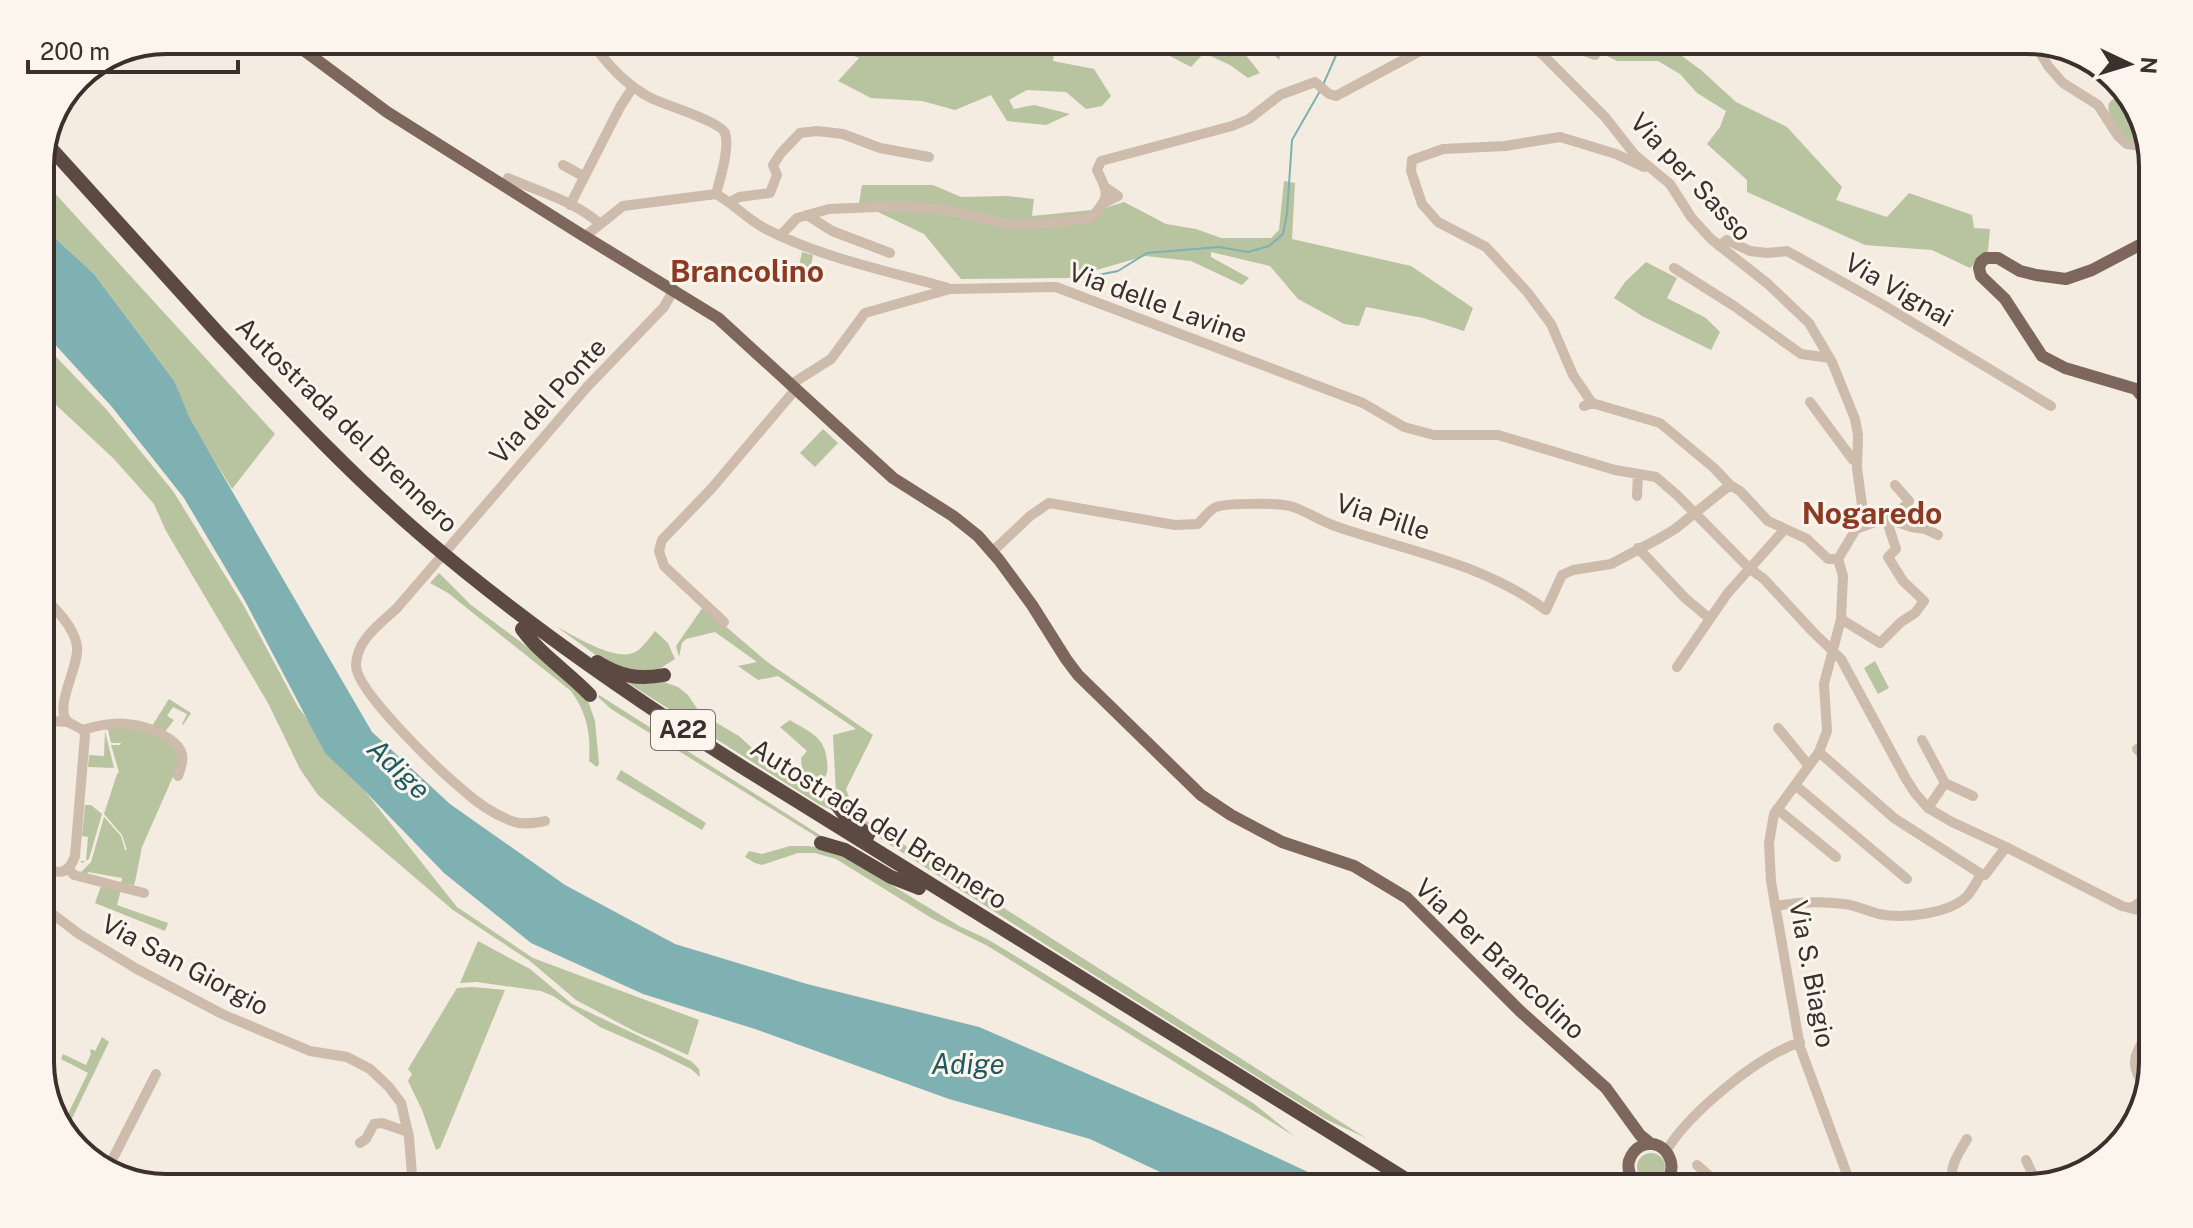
<svg xmlns="http://www.w3.org/2000/svg" width="2193" height="1228" viewBox="0 0 2193 1228" font-family="'Public Sans',sans-serif">
<style>
.green{fill:#b8c4a0}
.water{fill:#7fb0b2}
.lines{fill:none;stroke-linecap:round;stroke-linejoin:round}
.stream{stroke:#7fb0b2;stroke-width:2}
.minor{stroke:#cdbbac;stroke-width:10}
.major{stroke:#7d675c;stroke-width:12}
.highway{stroke:#5c4a42;stroke-width:14}
.labels{text-anchor:middle;stroke-width:6;stroke-linejoin:round;paint-order:stroke}
.shield{fill:#fbf5ee;stroke:#756b66;stroke-width:2}
.shield-label{font-size:24px;font-weight:bold;fill:#3b302b}
.street-label{font-size:26px;fill:#3b302b;stroke:#fbf5ee}
.water-label{font-size:28px;font-style:italic;fill:#1f5a5e;stroke:#fbf5ee}
.quarter-label{font-size:30px;font-weight:bold;fill:#8c3b22;stroke:#fbf5ee}
.rim{fill:none;stroke:#3b302b;stroke-width:4}
</style>
<rect width="100%" height="100%" fill="#f4ebe1"/>
<!-- green -->
<path class="green" d="M818 40H1056L1053 61 1094 69 1111 96 1102 106 1086 109 1066 92 1027 90 1009 100 1014 109 1034 105 1070 114 1046 125 1007 121 991 95 955 110 922 101 871 98 838 81 859 58 825 44H818Z
M1148 40H1236V43L1260 73 1248 78 1230 65 1204 53 1191 67 1147 44Z
M1260 40H1284L1279 60Z
M1579 40H1660L1701 70 1736 102 1787 127 1842 187 1836 200 1887 217 1909 193 1972 215 1974 228 1990 229 1988 251 1970 268 1932 250 1865 245 1747 192V180L1707 144 1720 127 1726 111 1697 93 1680 74 1658 61H1617L1579 42Z
M2129 96 2132 99 2122 107 2123 112 2132 114 2135 123 2140 127 2143 126 2148 143C2142 143 2134 144 2129 141 2120 137 2103 110 2110 102 2114 97 2124 97 2129 96Z
M40 177 275 434 232 489 188 417 175 382 94 274 40 224Z
M1284 181 1295 183 1292 239 1411 266 1473 308 1464 331 1423 318 1366 307 1359 326 1344 324 1298 299 1270 266 1211 252V257L1249 278 1242 285 1191 261 1145 256 1069 278 961 279 924 234 859 203 862 185H933L961 197 1007 196 1034 199 1032 216 1102 209 1124 202 1166 224 1196 229 1221 238H1271L1279 230Z
M802 252 813 255 809 278 796 279Z
M1646 262 1677 278 1667 298 1706 318 1720 332 1711 350 1642 316 1614 298 1625 282Z
M40 340 106 409 173 491 244 606 298 707 457 907 533 958 699 1020 688 1055 634 1031 576 1000 530 961 453 910 318 795 300 769 268 703 166 531 154 504 114 459 40 390Z
M823 429 838 443 815 467 800 453Z
M439 573 471 605 568 677 587 698 595 721 599 764 597 767 589 761C591 734 587 713 571 691L448 593 430 583Z
M703 607 766 661 873 735 846 789 851 802 865 820 1366 1138 1325 1119 1051 948 870 832 838 800 836 794 833 735 856 729 778 676 758 680 738 666 757 662 715 632 686 639 682 643 679 657 676 646Z
M557 627C575 636 618 664 637 651 644 646 650 637 655 631L668 643 675 659 653 673 611 666Z
M1875 661 1889 688 1878 694 1864 668Z
M628 680 664 682 678 687 688 695 700 713 739 736 778 772 823 796 835 810 834 811 820 805 628 683Z
M599 695 823 837 822 840 611 709 598 697Z
M169 699 191 713 183 725 182 724 187 714 173 707 167 716 174 720 164 733 152 726Z
M790 720C809 732 825 736 827 761 828 771 828 777 819 783L811 782 797 775 802 769 801 758 807 751 780 727Z
M143 727 179 750V763L142 847 135 882 134 885 121 883 122 878 88 872 87 876 81 872 91 862 104 817 121 836 125 850H127L122 835 104 814 117 774 119 772 111 745H120L121 743H111L108 730 106 728Z
M105 731 114 768 88 767 89 755 104 756Z
M621 770 706 823 702 830 616 779Z
M85 805H91L102 814 89 859 82 863 80 861H86L88 837 82 836Z
M790 846H808L834 850 959 926 987 939 1027 963 1253 1103 1294 1136 986 945 933 919 836 859 815 853H798L762 865 755 863 745 857 749 851 762 854Z
M101 886 121 890 117 905 168 923 165 931 95 903Z
M478 941 530 969 572 1004 691 1061 699 1069 700 1077 691 1069 659 1053 600 1027 553 996 541 991 477 982 460 983Z
M472 987 505 990 440 1148 436 1150 422 1110 408 1081 412 1074 408 1069 457 988Z
M2153 1028V1062L2147 1084C2131 1064 2143 1048 2153 1028Z
M102 1037 109 1042 64 1135 60 1130 88 1073 61 1059 63 1054 86 1065 91 1054 90 1052 91 1049 95 1051Z
M1637 1167a14 14 0 1 1 28 0a14 14 0 1 1-28 0Z"/>
<!-- water -->
<path class="water" d="M40 224 94 274 175 382 189 417 372 732 450 804 565 885 675 944 807 984 979 1027 1220 1131 1342 1188H1194L1090 1139 949 1099 755 1029 643 994 531 943 444 873 360 786 325 753 245 601 184 498 112 407 40 328Z"/>
<g class="lines">
<!-- stream -->
<path class="stream" d="M1323 85 1337 53 1339 40
M1083 278 1118 271 1147 253 1219 247 1248 252 1269 246 1283 234 1287 214 1292 140 1320 91"/>
<!-- minor -->
<path class="minor" d="M590 40C607 64 626 86 653 99 666 105 721 122 725 133 730 148 720 179 716 194
M1524 40 1543 55 1605 117 1635 155 1670 184 1691 217 1711 239 1768 284 1809 323 1832 362 1855 419 1858 435 1857 468 1862 505 1856 529 1838 559
M1554 40 1595 55
M2034 42 2048 66 2063 83 2098 105 2118 136 2127 144 2149 147
M563 165 583 176
M508 178C538 191 574 201 599 223
M716 194C734 204 748 220 766 229 822 258 888 271 948 288
M730 202 739 197 770 193 777 175 773 165 781 153 800 133 817 131 843 134 880 148 929 157
M1104 203 1118 196 1106 188
M570 205 620 107 633 87
M807 215 832 231 890 253
M780 236 797 218 829 209 902 206 926 208 951 211 1008 224H1039L1091 218C1110 197 1109 195 1097 170L1101 161 1232 126 1249 119 1280 95 1315 82 1329 94 1336 96 1422 50 1458 40
M584 237 623 206 716 194
M1719 246 1727 240 1750 251 1767 253 1787 251 1880 303 2051 406
M1674 268 1734 306 1801 354 1830 358
M790 385 831 359 865 313 950 289 1056 287 1363 403 1404 427 1434 435H1498L1615 470 1656 477 1678 496 1749 568 1764 579 1813 632 1841 659 1906 779 1915 793 1928 808 1952 822 2006 847 2122 906 2153 914
M1810 402 1853 460
M1592 403 1573 375 1551 324 1528 293 1486 247 1438 222 1422 204 1411 171 1412 160 1443 149 1505 146 1560 137 1616 154 1644 167
M1584 406 1592 403 1660 423 1714 468 1730 485 1740 491 1768 521 1807 539 1828 559H1838
M1637 496 1638 474
M1856 529 1886 518 1911 527 1925 529 1938 535
M1638 548 1685 598 1709 618
M992 552 1030 516 1049 503 1175 525 1198 524C1203 519 1209 510 1216 507 1226 503 1279 503 1290 506 1305 510 1320 521 1335 526 1407 551 1483 563 1546 610L1562 575 1573 570 1611 564 1660 538 1675 529 1730 485
M1838 559 1843 576 1841 619 1824 684 1827 731 1819 752 1774 814 1769 843 1771 881 1800 1047 1852 1188
M40 595C55 607 74 627 77 646 80 665 54 706 67 721 70 724 78 727 83 730L85 735 75 856C68 876 58 874 40 867
M1841 619 1880 643 1901 622 1915 613 1924 601 1903 581 1888 557 1896 549 1886 518 1897 515 1909 501 1895 485
M724 622 664 566 659 551 662 540 712 488 795 390
M1677 667 1727 594 1785 529
M40 720 67 722
M1778 728 1809 766
M83 730C114 720 141 721 168 738 185 749 185 758 178 776
M1922 740 1945 783
M2137 749 2153 765
M1819 752 1894 818 1981 874 1985 875 2006 847
M1795 785 1907 879
M1928 808 1945 783 1973 796
M1777 809 1836 857
M545 821C532 824 521 825 509 820 492 813 476 802 463 790 440 771 357 692 356 666 356 640 380 624 397 608L587 387 664 307 674 289
M69 869 74 875 144 893
M1775 906C1797 902 1822 901 1844 904 1855 905 1867 911 1879 914 1902 919 1951 914 1968 895 1973 889 1977 881 1981 874
M2130 908 2135 906 2153 890
M40 909 54 915 79 934 137 969 222 1014 310 1051 347 1057 370 1069 389 1087 401 1103 409 1137 413 1188
M40 1023 43 1018
M2146 1087C2124 1061 2139 1050 2153 1024
M360 1143 366 1139 374 1124 382 1123 408 1132
M1666 1151C1690 1112 1757 1057 1800 1042
M1697 1165 1723 1188
M106 1172 156 1074
M292 1188 293 1186
M1963 1188C1941 1176 1958 1155 1967 1139
M2025 1188 2032 1173 2026 1160"/>
<!-- major -->
<path class="major" d="M290 40 387 112 579 233 718 318 893 478 953 516 978 536 999 560 1032 605 1066 659 1078 675 1201 795 1231 815 1282 842 1354 866 1407 898 1520 1011 1606 1088 1640 1135 1651 1144
M2153 238 2092 270 2066 279 2036 275 2020 271 1998 258H1986L1981 262 1979 268 1981 276 2005 299 2042 356 2065 368 2136 389 2147 402 2153 419
M1649 1188C1636 1185 1626 1175 1629 1161 1631 1155 1635 1149 1641 1146 1668 1133 1688 1180 1652 1188"/>
<!-- highway -->
<path class="highway" d="M47 144C104 207 161 270 218 333 283 402 348 472 420 534 520 620 628 695 739 765L1420 1188
M522 629C541 655 568 672 590 695
M597 662C619 676 638 680 664 675
M834 801 847 818 868 835
M821 843 845 850 891 877 919 888"/>
</g>
<g class="labels">
<!-- shield labels -->
<rect class="shield" x="651" y="710" width="64" height="40" rx="6"/>
<g class="shield-label">
<text x="683" y="738">A22</text>
</g>
<!-- street labels -->
<g class="street-label">
<text transform="translate(1691 177) rotate(47)" y="9">Via per Sasso</text>
<text transform="translate(1899 290) rotate(30)" y="9">Via Vignai</text>
<text transform="translate(1158 303) rotate(20)" y="9">Via delle Lavine</text>
<text transform="translate(548 401) rotate(-48)" y="9">Via del Ponte</text>
<text transform="translate(347 425) rotate(44)" y="9">Autostrada del Brennero</text>
<text transform="translate(1383 517) rotate(18)" y="9">Via Pille</text>
<text transform="translate(879 824) rotate(32)" y="9">Autostrada del Brennero</text>
<text transform="translate(1500 959) rotate(43)" y="9">Via Per Brancolino</text>
<text transform="translate(185 965) rotate(28)" y="9">Via San Giorgio</text>
<text transform="translate(1812 974) rotate(79)" y="9">Via S. Biagio</text>
</g>
<!-- water labels -->
<g class="water-label">
<text transform="translate(399 769) rotate(43)" y="10">Adige</text>
<text x="968" y="1074">Adige</text>
</g>
<!-- quarter labels -->
<g class="quarter-label">
<text x="747" y="282">Brancolino</text>
<text x="1872" y="524">Nogaredo</text>
</g>
</g>
<!-- crop -->
<path d="M0 0H2193V1228H0ZM166 54H2027A112 112 0 0 1 2139 166V1062A112 112 0 0 1 2027 1174H166A112 112 0 0 1 54 1062V166A112 112 0 0 1 166 54Z" fill="#fbf5ee" fill-rule="evenodd"/>
<path class="rim" d="M166 54H2027A112 112 0 0 1 2139 166V1062A112 112 0 0 1 2027 1174H166A112 112 0 0 1 54 1062V166A112 112 0 0 1 166 54Z"/>
<!-- north arrow -->
<g transform="translate(2129 64) rotate(94)" stroke="#fbf5ee" stroke-width="6" paint-order="stroke">
<path d="M0-6L14 30L0 20L-14 30Z" fill="#3b302b"/>
<text y="-12" font-size="22" font-weight="bold" text-anchor="middle" fill="#3b302b">N</text>
</g>
<!-- scale -->
<path d="M28 60v12h210v-12" fill="none" stroke="#3b302b" stroke-width="4"/>
<text x="40" y="60" font-size="24" fill="#3b302b" stroke="#fbf5ee" stroke-width="6" paint-order="stroke">200 m</text>
</svg>
